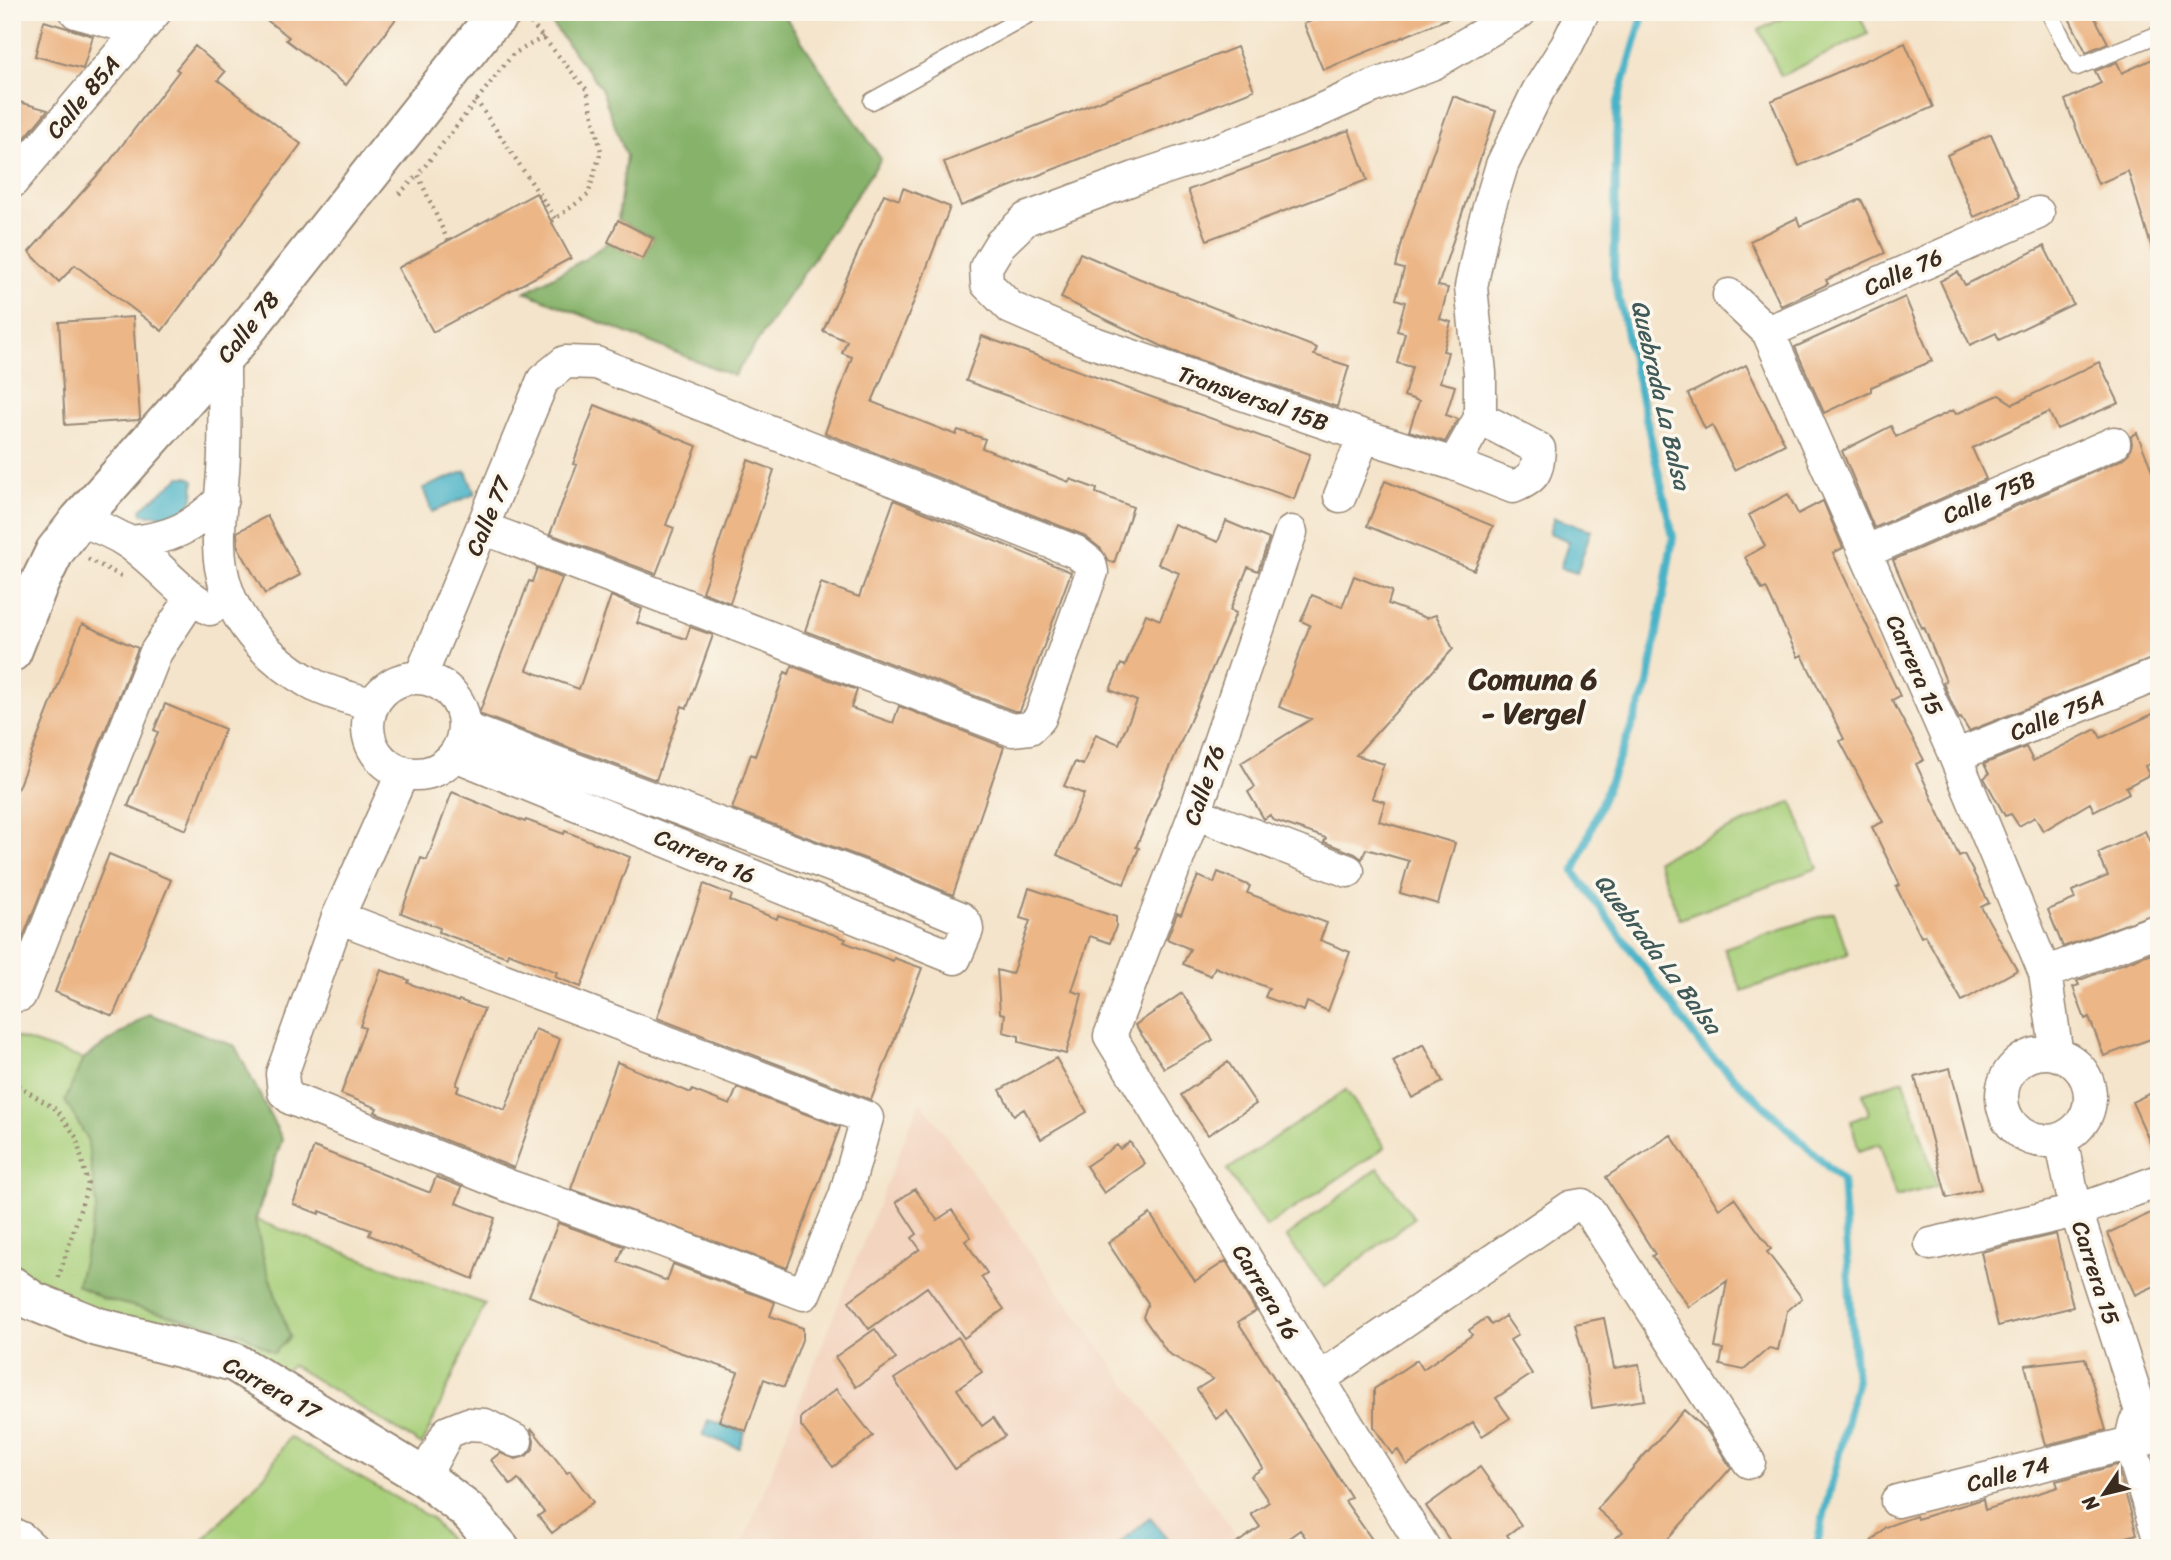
<svg xmlns="http://www.w3.org/2000/svg" width="2171" height="1560" viewBox="0 0 2171 1560" font-family="Sriracha,sans-serif">
<style>
.built{fill:#f3d4bf}
.green{fill:#a8cf7a;stroke:#727c4c;stroke-width:2}
.forest{fill:#86b26a;stroke:#606e44;stroke-width:2}
.water{fill:#49b3c7;stroke:#426e72;stroke-width:2}
.lines{fill:none;stroke-linecap:round;stroke-linejoin:round}
.stream{stroke:#49b3c7;stroke-width:8}
.building{fill:#ecb686}
.service-casing{stroke:#988774;stroke-width:19}
.minor-casing{stroke:#988774;stroke-width:35}
.tertiary-casing{stroke:#988774;stroke-width:42}
.path{stroke:#988774;stroke-width:4.5;stroke-dasharray:2 5;stroke-linecap:butt}
.service{stroke:#fff;stroke-width:16}
.minor{stroke:#fff;stroke-width:32}
.tertiary{stroke:#fff;stroke-width:38}
.labels{text-anchor:middle;stroke-width:7;stroke-linejoin:round;paint-order:stroke}
.street-label{font-size:23px;fill:#3b2a1e;stroke:#fbf7ec}
.water-label{font-size:24px;font-style:italic;fill:#405a59;stroke:#fbf7ec}
.district-label{font-size:30px;font-weight:bold;fill:#3b2a1e;stroke:#fbf7ec}
</style>
<rect width="100%" height="100%" fill="#fbf7ec"/>
<filter id="ink" filterUnits="userSpaceOnUse"><feTurbulence type="fractalNoise" baseFrequency=".0143" numOctaves="2"/><feDisplacementMap in="SourceGraphic" scale="14" xChannelSelector="R" yChannelSelector="G"/><feConvolveMatrix kernelMatrix="1 2 1 2 8 2 1 2 1" color-interpolation-filters="sRGB"/></filter>
<filter id="wash" filterUnits="userSpaceOnUse"><feTurbulence type="fractalNoise" baseFrequency=".00686" numOctaves="4" result="noise"/><feDisplacementMap in="SourceGraphic" scale="28" xChannelSelector="R" yChannelSelector="G"/><feGaussianBlur stdDeviation="1.57" result="paint"/><feColorMatrix in="noise" values="0 0 0 0 0 0 0 0 0 0 0 0 0 0 0 0 0 1.4 0 .05"/><feComposite in="paint" operator="in"/></filter>
<g filter="url(#wash)">
<rect width="100%" height="100%" fill="#f4e4cb"/>
<!-- built -->
<path class="built" d="M920 1100 1246 1548H741Z"/>
<!-- green -->
<path class="green" d="M1794 12H1858L1868 34 1781 76 1759 30Z
M1792 802 1818 868 1680 919 1657 860Z
M1834 912 1848 954 1742 991 1724 948Z
M149 1014 235 1046 282 1139 256 1220 485 1304 422 1445 292 1365 277 1377 102 1320 12 1276V1036L83 1059Z
M1904 1080 1937 1186 1896 1197 1880 1144 1859 1151 1851 1121 1869 1114 1863 1093Z
M1346 1090 1385 1147 1266 1227 1227 1170Z
M1378 1168 1414 1218 1324 1287 1286 1237Z
M289 1437 431 1518 456 1548H196L265 1475Z"/>
<!-- forest -->
<path class="forest" d="M543 12H782L881 159 734 376 525 292 585 259 608 242 643 259 653 238 618 220 626 156 601 88Z
M149 1014 235 1046 282 1139 255 1220 264 1261 290 1337 274 1353 241 1333 104 1299 77 1285 97 1207 87 1138 65 1101 83 1059Z"/>
<!-- water -->
<path class="water" d="M466 471 475 494 432 512 423 488Z
M180 477H188L194 480 193 498 184 518 142 514 141 509Z
M1554 518 1591 530 1577 573 1560 568 1569 541 1549 533Z
M708 1420 745 1432 739 1448 703 1435Z
M1150 1518 1175 1548H1114Z"/>
<g class="lines">
<!-- stream -->
<path class="stream" d="M1644 12 1617 105 1614 277 1673 537 1648 685 1574 872 1703 1048 1842 1180 1856 1383 1816 1548"/>
</g>
<g id="blocks">
<!-- building -->
<path class="building" d="M256 12H401L346 85 286 40 289 37Z
M1332 12H1461V13L1323 70 1304 24Z
M2066 12H2092L2108 43 2086 52Z
M44 21 93 36 83 69 35 56Z
M1905 43 1933 107 1799 166 1771 101Z
M195 46 225 72 218 80 301 144 162 331 75 265 59 282 29 252 109 162 179 71 176 69Z
M1237 47 1254 90 961 206 944 162Z
M2159 56V252H2153L2128 171 2098 184 2065 100 2101 83 2095 71 2117 62 2122 73Z
M1453 96 1496 111 1438 286 1448 288 1440 319 1451 322 1443 351 1448 352 1440 382 1455 386 1446 415 1458 419 1445 442 1409 431 1419 401 1404 396 1412 367 1397 363 1405 333 1397 331 1405 302 1396 299 1404 269 1396 267 1403 238Z
M12 100 48 110 15 150 12 149Z
M1349 130 1367 180 1207 240 1188 190Z
M1991 134 2019 197 1974 217 1947 155Z
M903 188 950 207 909 314 872 402 956 435 958 430 985 439 982 448 1069 482 1070 479 1097 489 1096 493 1133 507 1114 563 1108 561 1101 549 1083 535 825 433 852 357 842 353 847 341 823 331 884 194 899 200Z
M536 193 571 258 433 332 398 268Z
M1861 199 1885 253 1826 280 1828 284 1781 306 1750 241 1797 218 1800 226Z
M618 220 653 238 643 259 608 242Z
M2044 246 2073 304 1999 340 1996 333 1970 345 1940 281 1958 272 1965 285Z
M1080 253 1138 278 1317 348 1314 355 1349 366 1337 407 1170 350 1061 298Z
M1905 297 1932 361 1871 387V391L1824 413 1795 347Z
M133 317 140 418 138 420 65 425 59 322Z
M982 336 1310 454 1294 499 966 381Z
M2099 362 2119 403 2057 429 2049 412 1972 448 1986 479 1874 528 1842 451 1891 426 1896 437 1953 410 1956 414 1999 395 2013 404Z
M1746 365 1785 444 1734 470 1712 425 1705 429 1688 394Z
M595 405 697 446 666 525 674 528 656 574 550 534 577 465 573 464Z
M2137 433 2159 488V656L1969 731 1961 718 1959 719 1953 706 1943 683 1946 681 1924 627 1922 628 1893 560 2121 460 2129 453 2132 444 2131 436Z
M748 460 774 470 730 603 702 592Z
M1385 481 1493 526 1474 570 1367 526Z
M1788 494 1798 514 1823 501 1843 548 1833 553 1900 696 1892 700 1924 760 1916 764 1959 856 1964 854 1989 903 1981 907 2017 970 1962 1001 1925 935 1921 937 1896 887 1900 885 1872 827 1883 822 1840 741 1844 739 1802 655 1798 657 1766 588 1762 590 1745 557 1765 546 1749 515Z
M894 500 1071 572 1020 711H1014L805 631 821 583 859 597Z
M267 516 300 575 265 594 238 547 237 532Z
M1226 521 1269 539 1258 571 1248 567 1230 610 1236 613 1136 847 1139 848 1124 884 1057 855 1084 794 1064 786 1075 762 1083 765 1096 734 1119 744 1137 701 1110 690 1121 664 1125 666 1146 614 1160 620 1179 573 1158 564 1174 524 1218 542Z
M537 568 562 578 527 670 579 689 611 596 642 609 637 623 686 639 690 627 713 635 687 708 682 706 656 780 479 714 529 581 532 582Z
M1354 576 1392 591 1388 604 1426 618 1436 615 1453 649 1356 755 1384 764 1372 798 1385 802 1379 821 1455 843 1438 904 1400 893 1409 861 1366 849 1362 859 1355 854 1324 842 1326 838 1273 820 1270 815 1264 819 1248 792 1255 787 1241 763 1311 719 1279 707 1310 625 1301 621 1312 595 1342 607Z
M82 624 138 648 12 965V803Z
M792 666 857 690 851 708 893 723 899 706 1004 747 953 895 882 865 732 809 751 754 755 756 785 672 789 674Z
M165 704 225 729 186 830 128 806 158 732 154 730Z
M2159 711V760L2145 766 2149 775 2126 787 2129 793 2094 811 2090 803 2043 831 2035 817 2019 826 2011 814 2005 816 1984 778 1989 774 1984 764 2026 747 2033 761 2096 729 2101 738Z
M452 792 525 822 526 820 564 834 565 831 630 857 581 987 555 977 557 972 508 953 507 957 439 932 440 928 401 913 421 858 427 860Z
M2145 831 2159 862V912L2063 947 2048 910 2075 899 2072 891 2108 876 2098 853Z
M109 854 171 880 113 1016 55 992Z
M1218 872 1250 886 1247 893 1327 923 1320 940 1350 952 1328 1011 1307 1002 1304 1011 1265 997 1269 988 1215 967 1211 976 1183 964 1190 949 1167 939 1177 913 1181 915 1198 876 1214 883Z
M704 884 732 895 730 901 777 919 778 915 819 929 846 939 844 942 893 961 894 958 922 968 871 1100 657 1018Z
M1029 888 1116 917V926L1110 943 1090 936 1072 991 1082 994 1066 1054 1019 1042V1036L1003 1032 1005 1014 1000 1013 997 970 1012 974 1030 921 1020 918Z
M2159 950V1036L2104 1056 2089 1017 2085 1019 2073 987 2079 985 2077 981Z
M381 970 409 980 408 983 458 1002 459 1000 484 1009 456 1085 459 1086 457 1091 505 1110 535 1029 560 1039 514 1168 375 1112 377 1108 341 1094 365 1028 360 1026Z
M1182 993 1213 1040 1164 1068 1135 1025Z
M1424 1044 1443 1082 1412 1098 1393 1061Z
M1056 1058 1087 1112 1041 1139 1024 1109 1014 1115 1000 1090Z
M617 1062 691 1093 692 1090 730 1105 737 1088 840 1127 787 1268 571 1189Z
M1228 1062 1256 1104 1208 1135 1181 1095Z
M1950 1068 1981 1189 1947 1198 1915 1077Z
M2159 1089V1162L2132 1102Z
M1671 1135 1719 1209 1734 1198 1771 1249 1767 1252 1802 1298 1787 1311 1778 1350 1769 1348 1744 1370 1720 1365 1723 1349 1715 1348 1727 1281 1689 1307 1652 1256 1655 1254 1606 1177Z
M1130 1142 1145 1164 1104 1193 1086 1166 1117 1145 1120 1149Z
M314 1147 428 1192H430L436 1177 462 1187 456 1203 495 1218 473 1279 369 1235 371 1230 320 1211 319 1214 293 1204Z
M915 1189 937 1220 952 1210 971 1237 965 1241 987 1273 981 1277 1004 1309 964 1338 927 1287 869 1329 849 1301 920 1249 912 1238 917 1234 896 1202Z
M2159 1209V1284L2135 1295 2108 1233Z
M1150 1214 1195 1281 1226 1261 1256 1311 1238 1322 1351 1497 1345 1501 1378 1548H1313L1300 1530 1275 1548H1230L1260 1527 1251 1514 1269 1502 1251 1476 1263 1468 1227 1411 1216 1419 1197 1389 1213 1379 1168 1353 1143 1317 1148 1303 1108 1243Z
M558 1223 624 1246 618 1262 667 1281 673 1264 775 1302 770 1316 803 1328V1337L784 1387 764 1379 746 1431 719 1421 738 1372 594 1323 529 1296Z
M2056 1234 2073 1307 1998 1326 1981 1252Z
M1505 1316 1518 1335 1510 1340 1532 1374 1496 1398 1510 1418 1482 1436 1473 1422 1407 1465 1398 1450 1392 1454 1374 1427V1389L1417 1360 1423 1369 1472 1335 1469 1330 1486 1318 1491 1325Z
M1604 1318 1614 1368 1639 1364 1645 1400 1592 1408 1585 1362 1575 1324Z
M875 1329 896 1359 856 1387 835 1357Z
M958 1337 982 1372 957 1389 982 1426 993 1418 1005 1436 955 1469 894 1379Z
M2085 1358 2106 1430 2046 1445 2025 1365Z
M836 1389 873 1436 833 1467 801 1426V1417Z
M1684 1410 1708 1432 1731 1468 1660 1548H1603L1623 1532 1597 1509Z
M532 1429 567 1473 570 1471 593 1502 552 1533 538 1516 544 1512 518 1479 511 1485 491 1460 500 1453 516 1459 526 1456 533 1449 534 1441 531 1430Z
M2117 1465 2137 1534 2089 1548H1865L1885 1527 1916 1516 1917 1519 1983 1499 1985 1510 2058 1487 2056 1481Z
M1480 1467 1521 1525 1507 1535 1516 1548H1455L1426 1506Z"/>
</g>
</g>
<g filter="url(#ink)">
<use href="#blocks" fill-opacity="0" stroke="#988774" stroke-width="2"/>
<g class="lines">
<!-- service casing -->
<g class="service-casing">
<path id="service" d="M2049 12 2077 67 2159 34
M872 101 1033 12"/>
</g>
<!-- minor casing -->
<g class="minor-casing">
<path id="minor" d="M76 12 140 30 144 14
M12 182 155 12
M1729 295 1768 332 1955 756 2045 973 2057 1055
M1768 332 2038 213
M224 358C224 390 225 422 224 454 223 484 218 515 219 545 220 607 259 654 312 684 330 694 353 698 373 705
M1480 418 1539 449C1537 472 1536 478 1513 487L1454 464 1364 436 1083 339 1011 308 987 284 986 267 1000 244 1026 219 1135 178 1210 153 1305 117 1372 87 1434 63 1520 12
M1454 464 1480 418V373L1471 287 1484 224 1502 165 1538 91 1567 45 1583 12
M1340 496 1364 436
M79 520C97 526 113 532 129 543 158 563 178 592 210 609
M1291 532 1195 813 1110 1036 1319 1379 1424 1548
M129 542C170 539 192 528 222 499
M1865 552 2114 443
M420 678 543 380 565 362 596 363 1076 552 1090 563 1092 572 1040 718 1030 728 1012 730 483 528
M368 726a48 48 0 1 1 96 0a48 48 0 1 1-96 0Z
M455 755 955 958 967 930 966 924 961 918 875 882 464 728
M1955 756 2159 674
M1195 813 1348 871
M338 917 867 1118 845 1196 804 1294 664 1241 509 1186 292 1099 284 1092 282 1074 338 917 403 772
M2045 973 2159 930
M20 995 156 652 191 599
M2002 1097a44 44 0 1 1 88 0a44 44 0 1 1-88 0Z
M2061 1139 2076 1211 2139 1405 2159 1432
M1931 1244 2076 1211 2159 1181
M1319 1379 1571 1207 1582 1205 1590 1212 1749 1462
M2135 1423 2130 1444 2159 1538
M424 1477 448 1432 468 1424 485 1425 516 1441
M1897 1501 2159 1436
M12 1534 21 1538 32 1548"/>
</g>
<!-- tertiary casing -->
<g class="tertiary-casing">
<path id="tertiary" d="M12 652 37 588 55 551 79 520 237 342 484 30 502 12
M12 1286 33 1301 98 1327 234 1362 424 1477 468 1511 500 1548"/>
</g>
<!-- path -->
<path class="path" d="M531 23 587 90 601 151 588 195 552 221
M476 100 556 219
M399 194 418 175
M448 241 418 175 513 54 544 37
M88 559 121 576
M12 693 16 682
M12 1082 57 1110 76 1137 88 1185 58 1279"/>
<!-- service -->
<use href="#service" class="service"/>
<!-- minor -->
<use href="#minor" class="minor"/>
<!-- tertiary -->
<use href="#tertiary" class="tertiary"/>
</g>
</g>
<g class="labels">
<!-- street labels -->
<g class="street-label">
<text transform="translate(83 97) rotate(-50)" y="8">Calle 85A</text>
<text transform="translate(1903 272) rotate(-24)" y="8">Calle 76</text>
<text transform="translate(248 327) rotate(-51)" y="8">Calle 78</text>
<text transform="translate(1253 398) rotate(19)" y="8">Transversal 15B</text>
<text transform="translate(1989 497) rotate(-24)" y="8">Calle 75B</text>
<text transform="translate(488 516) rotate(-68)" y="8">Calle 77</text>
<text transform="translate(1915 665) rotate(66)" y="8">Carrera 15</text>
<text transform="translate(2057 715) rotate(-22)" y="8">Calle 75A</text>
<text transform="translate(1204 785) rotate(-71)" y="8">Calle 76</text>
<text transform="translate(705 856) rotate(23)" y="8">Carrera 16</text>
<text transform="translate(2096 1273) rotate(72)" y="8">Carrera 15</text>
<text transform="translate(1266 1292) rotate(59)" y="8">Carrera 16</text>
<text transform="translate(272 1388) rotate(29)" y="8">Carrera 17</text>
<text transform="translate(2008 1474) rotate(-14)" y="8">Calle 74</text>
</g>
<!-- water labels -->
<g class="water-label">
<text transform="translate(1661 395) rotate(77)" y="8">Quebrada La Balsa</text>
<text transform="translate(1658 954) rotate(53)" y="8">Quebrada La Balsa</text>
</g>
<!-- district labels -->
<g class="district-label">
<text x="1533" y="689">Comuna 6<tspan x="1533" dy="34">- Vergel</tspan></text>
</g>
</g>
<!-- margin -->
<rect width="2171" height="1560" fill="none" stroke="#fbf7ec" stroke-width="42"/>
<!-- north arrow -->
<g transform="translate(2104 1494) rotate(235)" stroke="#fbf7ec" stroke-width="5" paint-order="stroke">
<path d="M0-5L12 26L0 18L-12 26Z" fill="#3b2a1e"/>
<text y="-10" font-size="19" font-weight="bold" text-anchor="middle" fill="#3b2a1e">N</text>
</g>
</svg>
